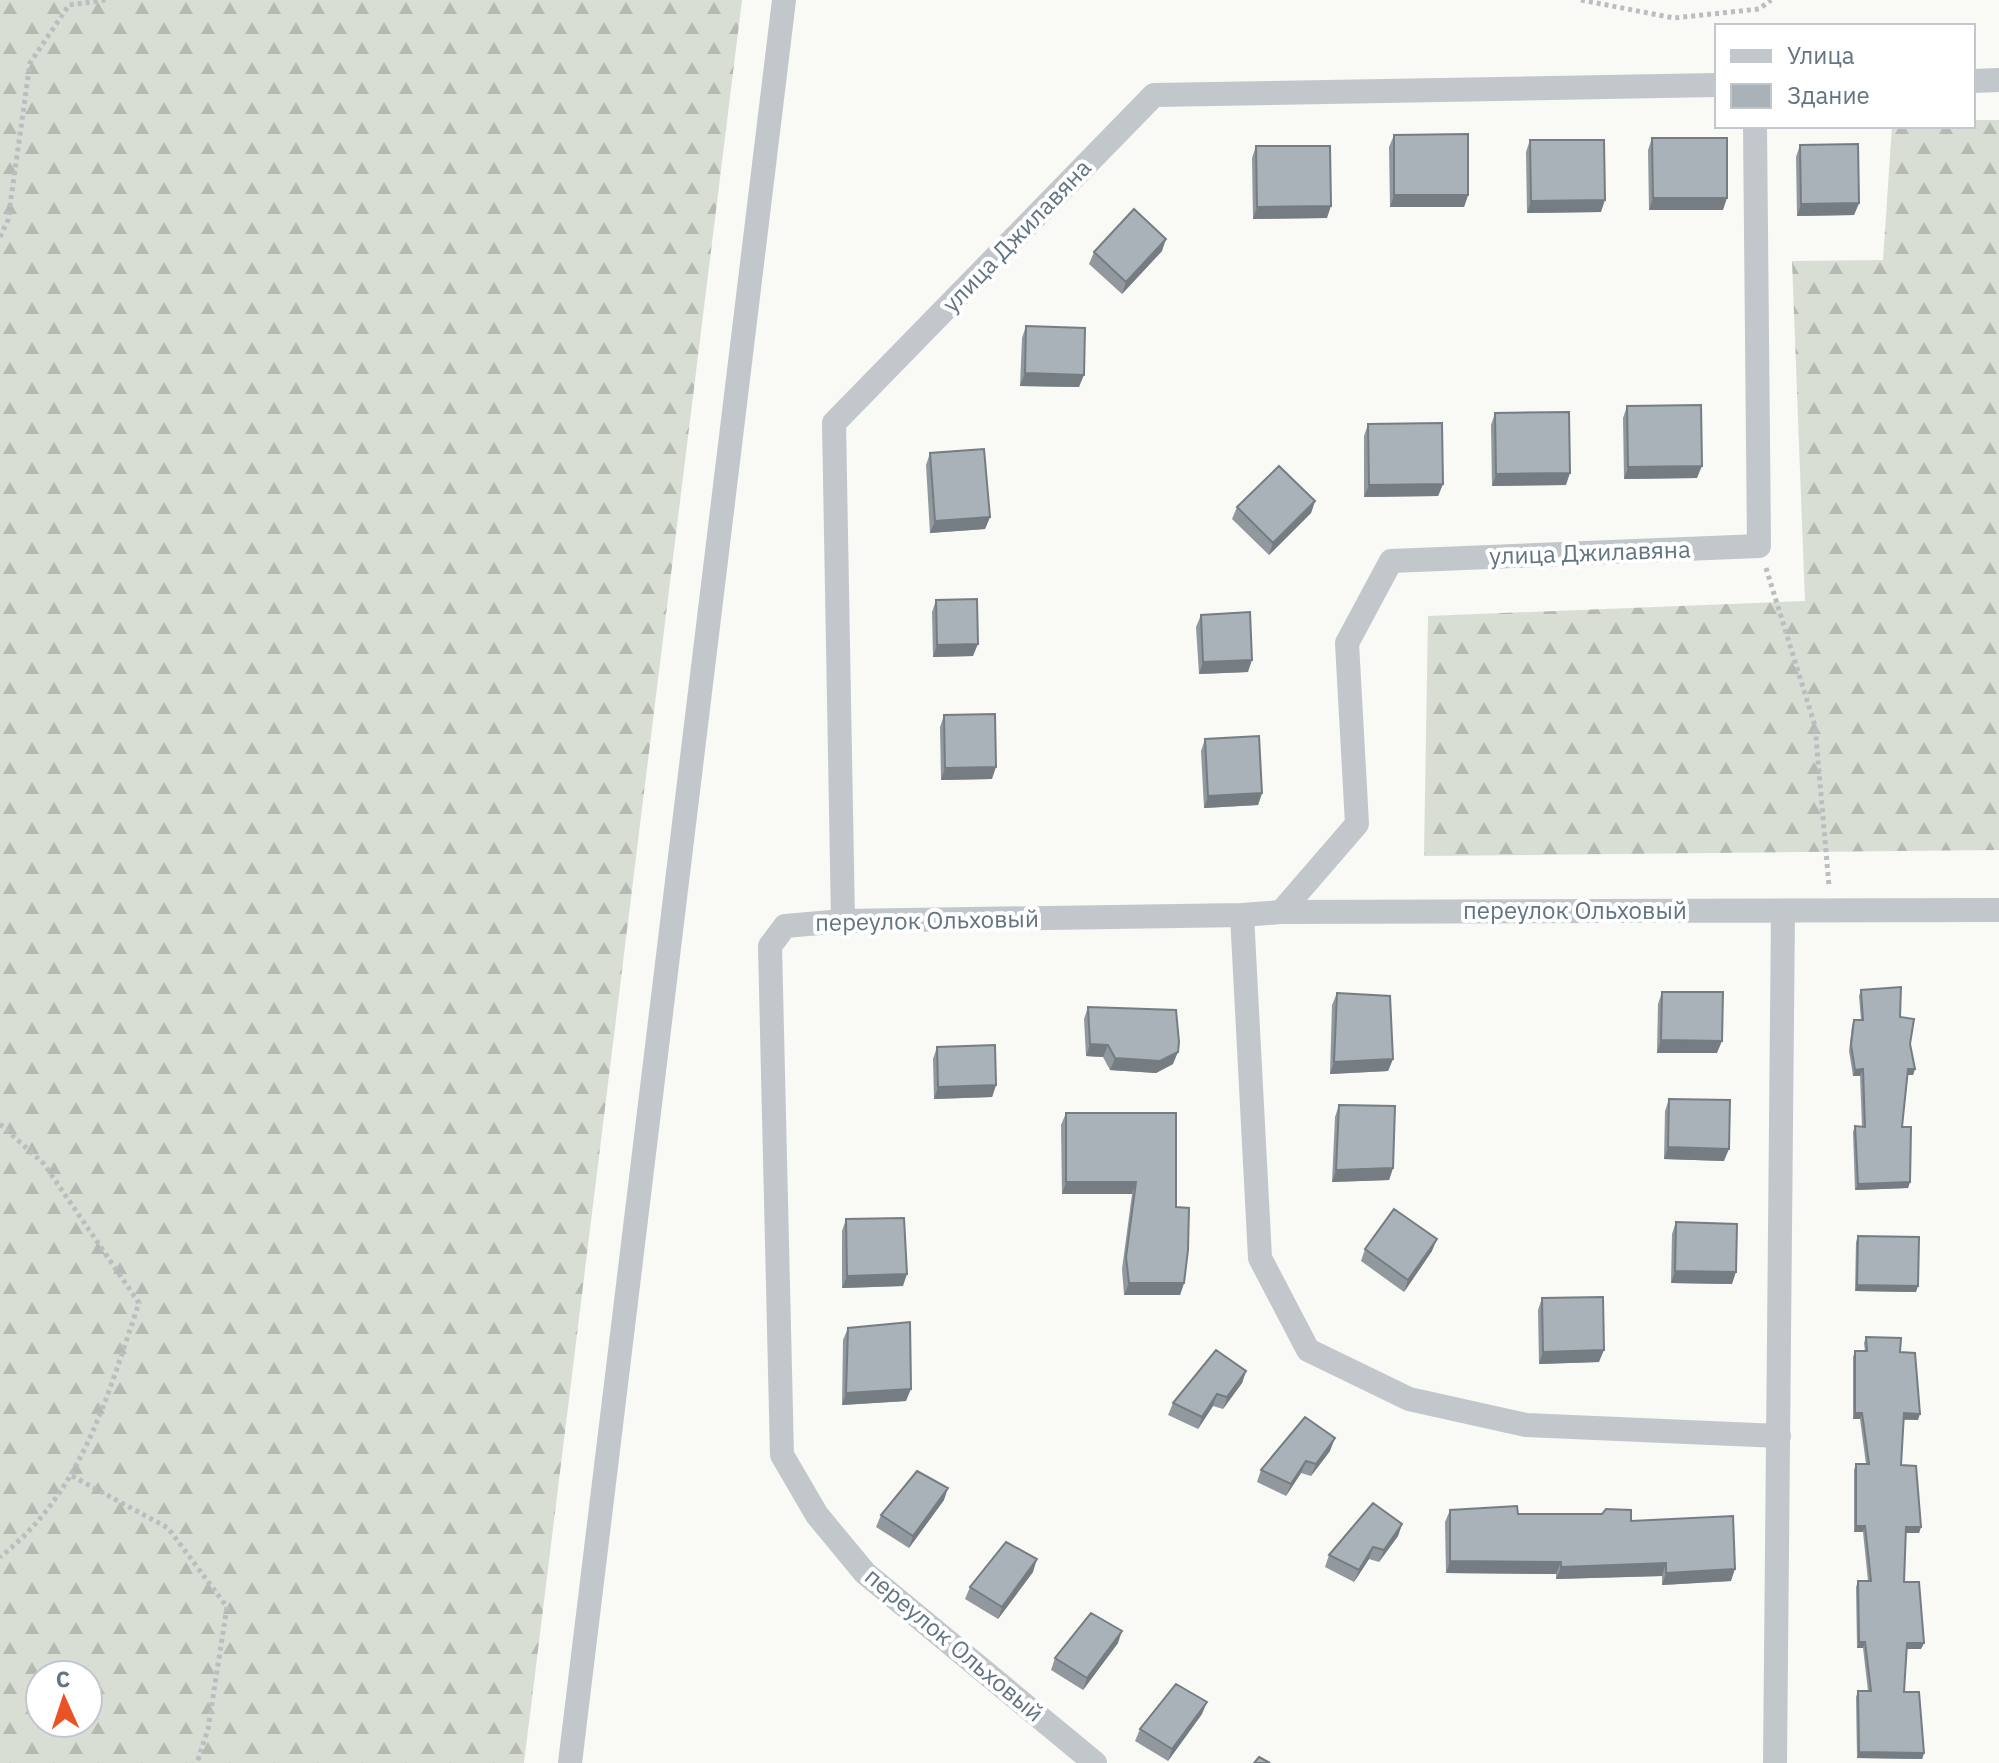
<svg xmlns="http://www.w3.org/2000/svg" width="1999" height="1763" viewBox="0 0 1999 1763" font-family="'IBM Plex Sans',sans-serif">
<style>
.forest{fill:url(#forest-firs);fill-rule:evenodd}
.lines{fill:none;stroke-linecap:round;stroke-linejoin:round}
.path{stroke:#babec1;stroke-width:5;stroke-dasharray:4 4;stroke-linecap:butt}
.street{stroke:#c2c7cb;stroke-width:24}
.wall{fill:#91999f}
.shaded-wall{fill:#767d82}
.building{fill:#a9b2b9;stroke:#767d82;stroke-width:2}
.labels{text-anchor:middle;stroke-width:8;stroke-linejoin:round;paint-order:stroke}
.street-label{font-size:24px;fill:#637483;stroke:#fff}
</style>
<defs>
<pattern id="forest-firs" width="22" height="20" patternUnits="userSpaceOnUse" patternTransform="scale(2)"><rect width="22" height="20" fill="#d9ded5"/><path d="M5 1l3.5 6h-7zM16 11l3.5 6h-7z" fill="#b4b9b2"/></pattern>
</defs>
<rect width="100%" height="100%" fill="#f9f9f6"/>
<!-- forest -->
<path class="forest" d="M0 0H742L524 1763H0ZM40 1675H88V1723H40Z
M1973 120H1999V850L1424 856 1428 616 1805 601 1792 261 1883 260 1892 126H1973Z"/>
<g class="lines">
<!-- path -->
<path class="path" d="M1581 0 1674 18 1759 9 1771 0
M0 237 8 220 30 63 69 5 106 0
M1766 568 1815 726 1829 886
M0 1124 44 1164 139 1303C107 1397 82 1493 0 1557
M72 1476 168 1528 227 1607 208 1729 197 1763"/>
<!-- street -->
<path class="street" d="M1973 81 1999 80
M1281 912 1357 824 1347 643 1391 561 1759 546 1755 126
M1242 915 1260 1258 1308 1350 1409 1399 1526 1425 1779 1436
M843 921 834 423 1154 95 1717 85
M570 1763 784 0
M1095 1763 865 1573 817 1515 782 1455 770 946 785 926 843 921 1242 915 1281 912 1999 910
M1775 1763 1783 911"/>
</g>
<!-- wall -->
<path class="wall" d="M1394 135 1468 195 1464 207H1390L1389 147Z
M1652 138 1723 210H1649L1648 150Z
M1530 140 1601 212 1527 213 1526 152Z
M1800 145 1859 203 1854 215 1797 216 1796 157Z
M1256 146 1327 218 1253 219 1252 158Z
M1162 251 1122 294 1089 264 1094 252Z
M1026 326 1079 387 1020 386 1022 338Z
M1627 406 1697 478 1624 479 1623 418Z
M1495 413 1566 485 1492 486 1491 425Z
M1368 424 1443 484 1438 496 1364 497V436Z
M930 453 990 517 985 529 930 533 926 465Z
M1315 501 1311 513 1269 555 1232 519 1237 507Z
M936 600 973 656 933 657 932 612Z
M1201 615 1248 672 1199 674 1196 627Z
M944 715 992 779 941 780 940 727Z
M1205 739 1262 793 1258 805 1204 808 1201 751Z
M1861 990 1900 1017 1910 1044 1915 1069 1913 1075H1908L1902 1127 1910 1182 1908 1188 1855 1190 1853 1132 1855 1126 1862 1127 1860 1076H1853L1849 1051 1852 1026 1854 1020H1861L1859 996Z
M1662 992 1717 1053H1657L1658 1004Z
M1337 993 1393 1059 1388 1071 1330 1074 1332 1005Z
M1088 1007 1173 1064 1156 1073 1110 1070 1103 1057 1086 1056 1084 1019Z
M937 1047 996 1085 992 1097 934 1099 933 1059Z
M1669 1099 1724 1161 1664 1159 1665 1111Z
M1339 1105 1393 1168 1389 1180 1332 1182 1335 1117Z
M1066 1113 1176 1207 1184 1283 1180 1295H1124L1122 1269 1132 1194H1062L1061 1125Z
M846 1219 903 1286 842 1288V1231Z
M1676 1222 1732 1284 1671 1283 1672 1234Z
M1858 1236 1916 1292 1855 1291 1856 1242Z
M1365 1249 1432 1251 1404 1292 1361 1261Z
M1542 1298 1599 1362 1539 1364 1538 1310Z
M848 1328 906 1401 842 1405 843 1340Z
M1866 1337 1900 1352 1918 1420H1904L1901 1465 1921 1527 1919 1533H1906L1904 1582 1924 1643 1921 1649H1907L1904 1692 1924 1753 1922 1759 1857 1758 1856 1697 1858 1691H1868L1863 1648H1857L1856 1587 1858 1581H1868L1863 1532H1854V1470L1856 1464H1866L1860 1419H1853V1357L1855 1351H1865L1864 1343Z
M1246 1371 1242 1383 1223 1409 1213 1406 1198 1429 1168 1415 1173 1403Z
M1330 1451 1311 1476 1301 1473 1286 1496 1257 1482 1261 1470Z
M944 1500 909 1548 876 1527 881 1515Z
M1450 1510 1631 1521 1731 1581 1662 1585V1576L1556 1579V1574L1446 1573 1445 1522Z
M1402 1524 1398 1536 1379 1562 1369 1559 1354 1582 1325 1567 1329 1555Z
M1033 1572 998 1619 965 1599 970 1587Z
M1118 1643 1083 1690 1051 1670 1055 1658Z
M1202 1714 1168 1761 1135 1741 1140 1729Z"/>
<!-- shaded-wall -->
<path class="shaded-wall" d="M1394 195H1468L1464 207H1390Z
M1653 198H1727L1723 210H1649Z
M1605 200 1601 212 1527 213 1531 201Z
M1859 203 1854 215 1797 216 1801 204Z
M1331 206 1327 218 1253 219 1257 207Z
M1166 239 1162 251 1122 294 1126 282Z
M1025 373 1084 375 1079 387 1020 386Z
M1702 466 1697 478 1624 479 1628 467Z
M1570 473 1566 485 1492 486 1496 474Z
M1443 484 1438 496 1364 497 1369 485Z
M1315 501 1311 513 1269 555 1273 543Z
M990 517 985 529 930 533 935 521Z
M978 644 973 656 933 657 937 645Z
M1252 660 1248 672 1199 674 1203 662Z
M996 767 992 779 941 780 945 768Z
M1262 793 1258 805 1204 808 1208 796Z
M1661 1040 1722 1041 1717 1053H1657Z
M1090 1044 1108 1045 1103 1057 1086 1056Z
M1178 1052 1173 1064 1156 1073 1110 1070 1115 1058Z
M1393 1059 1388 1071 1330 1074 1334 1062Z
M1863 1069 1860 1076H1853L1855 1070Z
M1908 1069H1915L1913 1075H1906Z
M996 1085 992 1097 934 1099 938 1087Z
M1668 1147 1729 1149 1724 1161 1664 1159Z
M1393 1168 1389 1180 1332 1182 1336 1170Z
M1066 1182H1136L1132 1194H1062Z
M1910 1182 1908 1188 1855 1190 1858 1184Z
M1437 1239 1432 1251 1404 1292 1408 1280Z
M1675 1271 1736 1272 1732 1284 1671 1283Z
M907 1274 903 1286 842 1288 847 1276Z
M1129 1283H1184L1180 1295H1124Z
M1857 1285 1918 1286 1916 1292 1855 1291Z
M1604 1350 1599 1362 1539 1364 1543 1352Z
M1246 1371 1242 1383 1223 1409 1227 1397Z
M911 1389 906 1401 842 1405 846 1393Z
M1217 1394 1213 1406 1198 1429 1202 1417Z
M1855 1413H1862L1860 1419H1853Z
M1904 1413 1920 1414 1918 1420 1902 1419Z
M1335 1438 1330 1451 1311 1476 1316 1464Z
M1306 1461 1301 1473 1286 1496 1291 1484Z
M948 1488 944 1500 909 1548 913 1536Z
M1402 1524 1398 1536 1379 1562 1384 1550Z
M1856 1526H1865L1863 1532H1854Z
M1906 1527H1921L1919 1533H1904Z
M1373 1547 1369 1559 1354 1582 1359 1570Z
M1037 1559 1033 1572 998 1619 1002 1607Z
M1450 1561 1561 1562 1556 1574 1446 1573Z
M1666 1563 1662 1576 1556 1579 1561 1567Z
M1735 1569 1731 1581 1662 1585 1666 1573Z
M1122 1631 1118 1643 1083 1690 1087 1678Z
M1859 1642H1865L1863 1648H1857Z
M1907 1643H1924L1921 1649H1905Z
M1207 1702 1202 1714 1168 1761 1172 1749Z
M1859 1752 1924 1753 1922 1759 1857 1758Z"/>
<!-- building -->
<path class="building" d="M1468 134V195H1394V135Z
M1652 138H1727V198H1653Z
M1530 140H1604L1605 200 1531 201Z
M1858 144 1859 203 1801 204 1800 145Z
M1256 146H1330L1331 206 1257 207Z
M1134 209 1166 239 1126 282 1094 252Z
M1026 326 1085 328 1084 375 1025 373Z
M1701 405 1702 466 1628 467 1627 406Z
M1569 412 1570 473 1496 474 1495 413Z
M1442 423 1443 484 1369 485 1368 424Z
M984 449 990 517 935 521 930 453Z
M1279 466 1315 501 1273 543 1237 507Z
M977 599 978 644 937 645 936 600Z
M1250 612 1252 660 1203 662 1201 615Z
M995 714 996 767 945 768 944 715Z
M1259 736 1262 793 1208 796 1205 739Z
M1901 987 1900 1017 1914 1019 1910 1044 1915 1069H1908L1902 1127H1911L1910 1182 1858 1184 1855 1126 1865 1127 1863 1069 1855 1070 1851 1045 1854 1020H1863L1861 990Z
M1662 992H1723L1722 1041 1661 1040Z
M1337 993 1390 996 1393 1059 1334 1062Z
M1088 1007 1176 1010 1179 1042 1178 1052 1160 1061 1115 1058 1108 1045 1090 1044Z
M995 1045 996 1085 938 1087 937 1047Z
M1669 1099 1730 1100 1729 1149 1668 1147Z
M1339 1105 1395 1106 1393 1168 1336 1170Z
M1066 1113H1176V1207L1189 1208 1188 1250 1184 1283H1129L1126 1257 1136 1182H1066Z
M1394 1209 1437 1239 1408 1280 1365 1249Z
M904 1218 907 1274 847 1276 846 1219Z
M1676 1222 1737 1224 1736 1272 1675 1271Z
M1858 1236 1919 1237 1918 1286 1857 1285Z
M1603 1297 1604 1350 1543 1352 1542 1298Z
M910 1322 911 1389 846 1393 848 1328Z
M1866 1337 1901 1338 1900 1352 1915 1353 1920 1414 1904 1413 1901 1465 1916 1466 1921 1527H1906L1904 1582H1919L1924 1643H1907L1904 1692H1919L1924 1753 1859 1752 1858 1691H1871L1865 1642H1859L1858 1581H1871L1865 1526H1856V1464H1869L1862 1413H1855V1351H1867Z
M1216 1350 1246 1371 1227 1397 1217 1394 1202 1417 1173 1403Z
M1305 1417 1335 1438 1316 1464 1306 1461 1291 1484 1261 1470Z
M917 1471 948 1488 913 1536 881 1515Z
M1373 1503 1402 1524 1384 1550 1373 1547 1359 1570 1329 1555Z
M1517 1506 1518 1514H1602L1606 1509 1631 1510V1521L1733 1516 1735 1569 1666 1573V1563L1561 1567V1562L1450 1561V1510Z
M1006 1542 1037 1559 1002 1607 970 1587Z
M1091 1613 1122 1631 1087 1678 1055 1658Z
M1176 1684 1207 1702 1172 1749 1140 1729Z
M1259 1757 1270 1763H1254Z"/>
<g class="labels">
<!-- street labels -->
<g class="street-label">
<text transform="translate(1017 236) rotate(-46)" y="8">улица Джилавяна</text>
<text transform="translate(1590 553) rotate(-2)" y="8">улица Джилавяна</text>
<text x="1575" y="919">переулок Ольховый</text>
<text transform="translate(927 921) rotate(-1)" y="8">переулок Ольховый</text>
<text transform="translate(954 1645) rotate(40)" y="8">переулок Ольховый</text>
</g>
</g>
<!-- legend -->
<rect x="1715" y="24" width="260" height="104" fill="#ffffff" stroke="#c1c7cd" stroke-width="2"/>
<rect x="1731" y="50" width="40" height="12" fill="#c2c7cb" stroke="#c1c7cd" stroke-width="2"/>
<text x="1787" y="64" font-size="24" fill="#637483">Улица</text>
<rect x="1731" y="84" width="40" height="24" fill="#a9b2b9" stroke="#c1c7cd" stroke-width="2"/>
<text x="1787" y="104" font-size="24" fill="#637483">Здание</text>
<!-- north arrow -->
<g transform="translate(64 1699) rotate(357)"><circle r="38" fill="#ffffff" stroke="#c1c7cd" stroke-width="2"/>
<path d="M0-6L14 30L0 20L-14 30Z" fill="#ea5425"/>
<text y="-12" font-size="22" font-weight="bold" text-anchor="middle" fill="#637483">С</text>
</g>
</svg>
